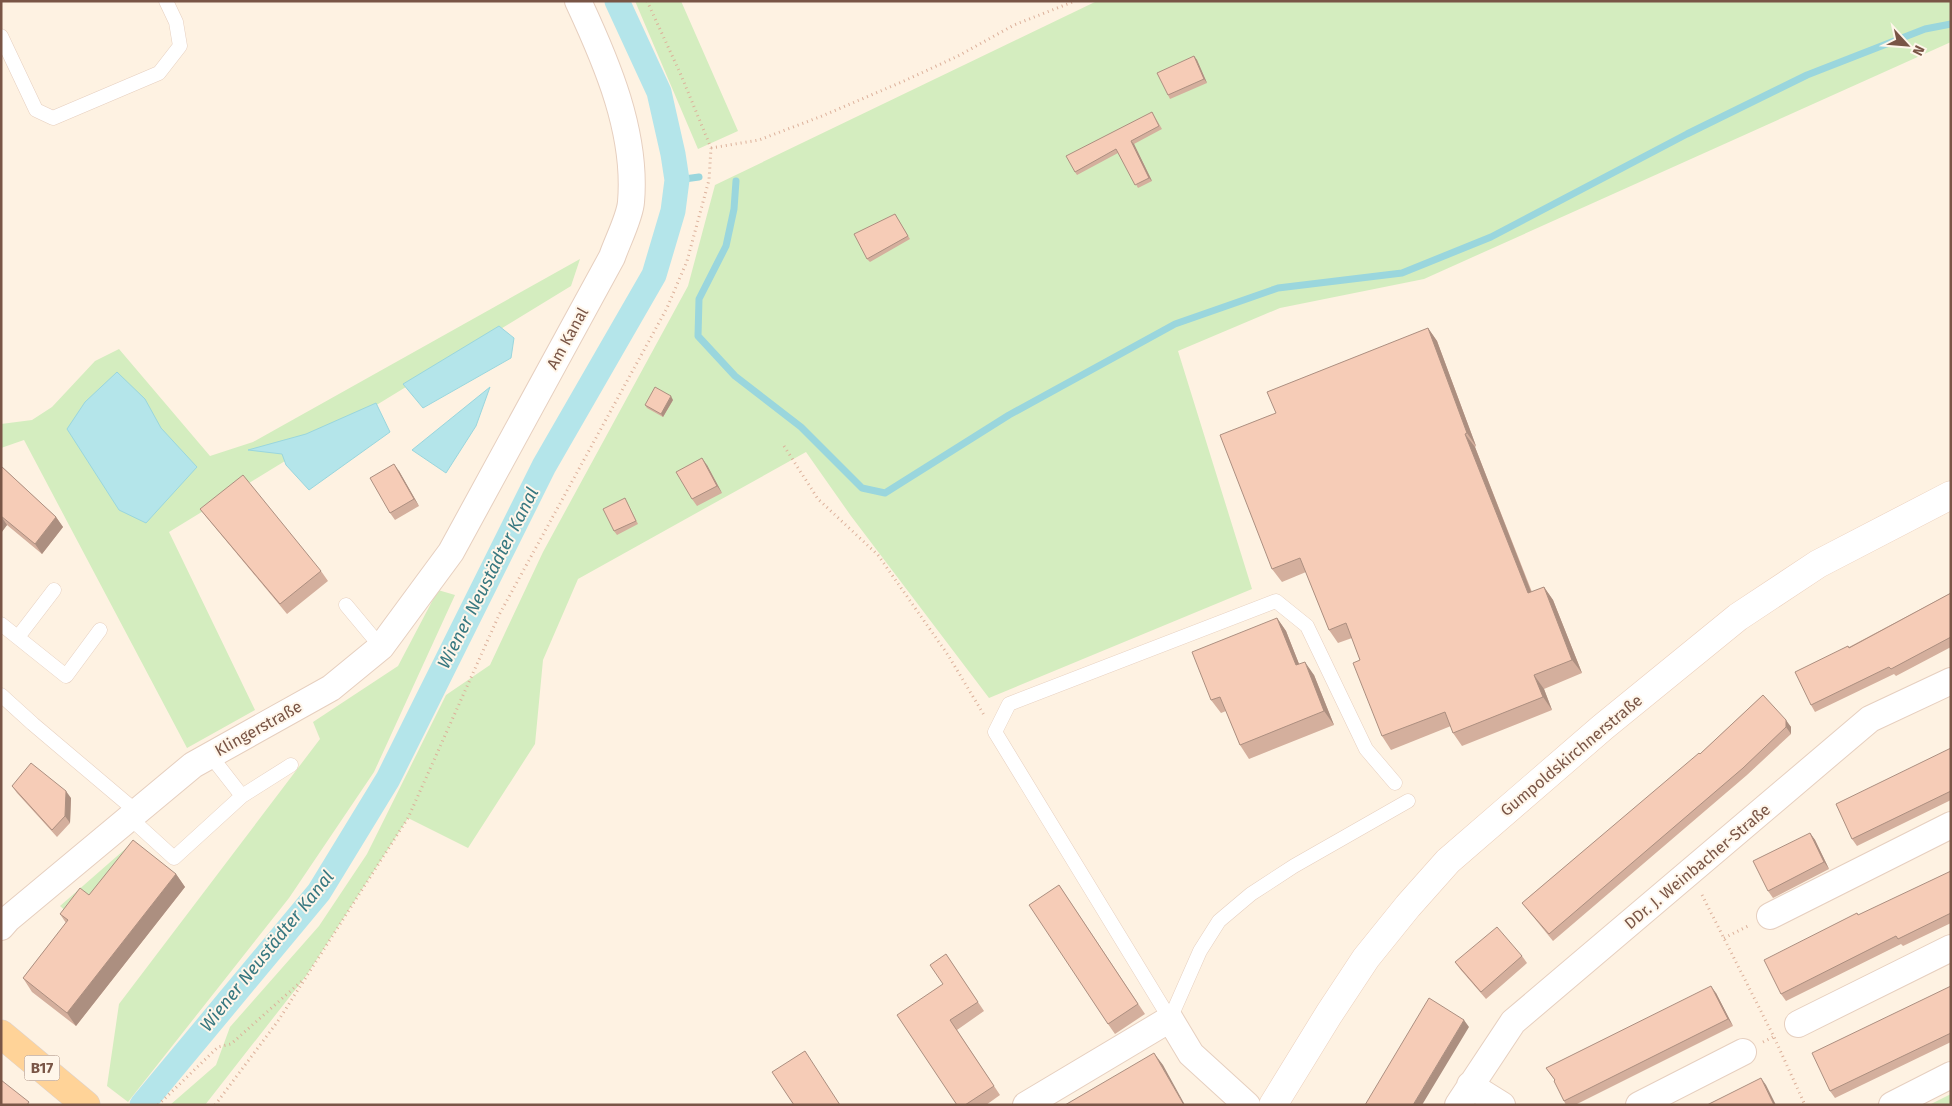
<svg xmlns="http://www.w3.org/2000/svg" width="1952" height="1106" viewBox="0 0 1952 1106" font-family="'Fira Sans',sans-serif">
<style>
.green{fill:#d4edbf}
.water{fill:#b4e5ea;stroke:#9ad6dd}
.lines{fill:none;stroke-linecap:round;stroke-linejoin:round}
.stream{stroke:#9ad6dd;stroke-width:7}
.canal{stroke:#b4e5ea;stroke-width:25}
.lane-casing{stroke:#e6cfbf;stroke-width:15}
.street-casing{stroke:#e6cfbf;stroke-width:28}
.secondary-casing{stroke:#ebcfbc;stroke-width:29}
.primary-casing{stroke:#dcd3cf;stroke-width:29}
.path{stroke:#dcb09a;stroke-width:3;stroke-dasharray:1 4;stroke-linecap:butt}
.lane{stroke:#fff;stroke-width:14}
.street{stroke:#fff;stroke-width:26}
.secondary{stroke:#fff;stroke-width:28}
.primary{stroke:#ffd398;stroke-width:28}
.wall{fill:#d4af9d}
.shaded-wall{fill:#ac8f80}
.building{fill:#f6ccb7;stroke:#ac8f80}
.labels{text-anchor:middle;stroke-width:4;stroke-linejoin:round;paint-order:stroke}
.shield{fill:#fff6ea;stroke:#a18577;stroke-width:1}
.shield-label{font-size:15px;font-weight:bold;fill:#795546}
.street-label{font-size:16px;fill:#795546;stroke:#fff6ea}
.water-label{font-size:18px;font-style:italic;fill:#387880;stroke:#fff6ea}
</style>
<rect width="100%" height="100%" fill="#fef2e2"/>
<!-- green -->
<path class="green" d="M635 1H681L738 131 698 149Z
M1097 1H1951V42L1424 279 1280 308 1178 351 1252 589 989 698 851 516 806 452 578 579 543 660 535 744 468 848 408 818 306 976 205 1105H170L216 1065 230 1027 319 926 367 854 446 695 490 665 543 552 688 286 715 185Z
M580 259 571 286 169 532 255 710 187 748 24 440 1 448V424L32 420 52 407 95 361 119 349 210 456 253 442Z
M438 590 455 595 374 772 289 898 128 1102 107 1086 119 1004 320 739 313 722 398 666Z
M132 843 99 908 67 912 60 906Z
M1951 1094V1105H1929Z"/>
<!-- water -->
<path class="water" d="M499 326 514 338 511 358 423 408 403 384Z
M117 372 145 399 161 428 197 467 146 523 119 510 67 429 85 402Z
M490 387 476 426 446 473 412 450Z
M376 403 390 432 309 490 286 465 282 454 248 450 306 434Z"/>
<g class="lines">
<!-- stream -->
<path class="stream" d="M677 180 699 177
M736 181 734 209 726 246 699 299 698 336 735 376 801 427 862 488 885 493 1009 415 1175 324 1278 288 1402 273 1491 237 1687 134 1807 75 1925 29 1951 24"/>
<!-- canal -->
<path class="canal" d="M142 1105 319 892 388 779 544 466 654 275 673 211 677 180 673 154 659 92 617 1"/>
<!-- lane casing -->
<g class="lane-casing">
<path id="lane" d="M1 36 36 110 53 118 159 73 180 46 176 22 166 1
M346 605 381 647
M1 624 66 676 100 630
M18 637 54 590
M1 695 33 724 137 812
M210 755 242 796
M1395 783 1366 749 1307 626 1276 601 1009 704 995 732 1170 1019 1200 951 1219 921 1251 894 1294 866 1408 801
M129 817 174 858 242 796 291 765"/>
</g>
<!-- street casing -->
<g class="street-casing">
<path id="street" d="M1770 916 1951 825
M1 927 8 919 193 765 331 688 381 647 451 552 612 257C617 242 630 217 631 202 637 133 607 63 578 1
M1798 1024 1951 948
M1470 1085 1502 1105
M1026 1105 1170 1019 1191 1054 1247 1105
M1458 1105 1513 1022 1870 719 1951 681
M1639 1105 1743 1052
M1892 1105 1951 1075"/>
</g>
<!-- secondary casing -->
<g class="secondary-casing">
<path id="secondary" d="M1273 1105 1329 1014 1366 958 1408 906 1448 861 1603 727 1738 617 1818 564 1951 495"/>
</g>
<!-- primary casing -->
<g class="primary-casing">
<path id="primary" d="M1 1034 86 1105"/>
</g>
<!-- path -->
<path class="path" d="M711 148 759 140 822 116 904 81 958 56 1014 25 1075 1
M784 446 818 499 878 555 948 655 984 715
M1702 895 1774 1037 1805 1105
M1724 938 1748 926
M1763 1042 1775 1036
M158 1105 218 1047 231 1044 304 979
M215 1105 278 1021 408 818 499 615 667 308 687 261 709 180 711 148 681 75 647 1"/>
<!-- lane -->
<use href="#lane" class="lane"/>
<!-- street -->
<use href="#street" class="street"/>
<!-- secondary -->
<use href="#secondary" class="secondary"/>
<!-- primary -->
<use href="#primary" class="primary"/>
</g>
<!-- wall -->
<path class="wall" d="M1194 56 1197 60 1207 83 1170 99 1168 95Z
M1152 112 1162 129 1134 144 1152 181 1138 188 1118 153 1077 175 1075 172Z
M895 214 910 239 870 262 867 259Z
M1428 328 1437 341 1476 446 1475 447 1532 592 1544 587 1553 600 1582 673 1544 689 1552 710 1462 746 1453 733 1451 726 1391 750 1382 736 1360 660 1352 638 1338 643 1329 630 1306 572 1282 582 1272 569 1276 413Z
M673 400 663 417 647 408 645 405Z
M707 465 722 493 697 506 692 499Z
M1 466 56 517 63 527 42 554 7 525 1 533Z
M399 471 419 506 395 520 390 513Z
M627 502 638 524 617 535 614 531Z
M200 509 321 571 328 581 287 614 208 519Z
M1951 593V647L1896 676 1894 674 1815 712 1811 705 1849 647Z
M1277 618 1286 631 1299 664 1314 675 1334 725 1249 759 1240 745 1226 711 1221 713 1211 700Z
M1763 695 1791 727V734L1747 775 1553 941 1522 903 1700 754Z
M1951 748V800L1857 846 1852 839Z
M12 786 71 798 70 823 57 837 17 793Z
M1810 833 1815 840 1829 869 1773 898 1768 891Z
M1951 871V923L1903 946 1901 944 1786 1001 1781 994Z
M176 874 185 887 76 1026 32 992 23 978 66 923 60 914 89 895Z
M1059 885 1145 1014 1115 1034 1108 1024Z
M946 954 984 1011 957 1030 1000 1095 986 1105H957L943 984Z
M1522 956 1527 963 1486 999 1460 969 1455 962Z
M1951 986V1042L1835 1098 1830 1091Z
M1716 993 1733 1026 1575 1105H1566L1564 1101 1555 1080 1546 1068Z"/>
<!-- shaded-wall -->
<path class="shaded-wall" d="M1194 56 1197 60 1207 83 1204 79Z
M1131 141 1134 144 1152 181 1149 178Z
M1428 328 1437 341 1476 446 1467 433Z
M671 396 673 400 663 417 661 414Z
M1465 434 1475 447 1537 607 1528 593Z
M702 458 707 465 722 493 717 486Z
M394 464 399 471 419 506 414 499Z
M1 516 7 525 1 533Z
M56 517 63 527 42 554 35 544Z
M1544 587 1553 600 1582 673 1572 660Z
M1277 618 1286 631 1305 679 1296 665Z
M1305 662 1314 675 1334 725 1324 711Z
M1534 675 1544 689 1552 710 1543 697Z
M1786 720 1791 727V734L1786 727Z
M66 791 71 798 70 823 65 816Z
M1810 833 1815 840 1829 869 1824 862Z
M176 874 185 887 76 1026 67 1013Z
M1711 986 1716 993 1733 1026 1728 1019Z
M1464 1020 1469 1027 1422 1105H1413Z
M1154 1053 1163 1065 1185 1105H1184Z
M1761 1078 1766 1085 1776 1105H1774Z"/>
<!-- building -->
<path class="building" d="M1194 56 1204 79 1168 95 1157 73Z
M1152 112 1159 126 1131 141 1149 178 1135 185 1116 149 1075 172 1066 156Z
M895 214 908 236 867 259 854 234Z
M1428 328 1467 433 1465 434 1528 593 1544 587 1572 660 1534 675 1543 697 1453 733 1445 712 1382 736 1353 663 1360 660 1346 623 1329 630 1300 558 1272 569 1220 435 1276 413 1267 392Z
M655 387 671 396 661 414 645 405Z
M702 458 717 486 692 499 676 472Z
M394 464 414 499 390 513 370 478Z
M1 466 56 517 35 544 1 516Z
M243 475 321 571 280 604 200 509Z
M625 498 636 521 614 531 603 509Z
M1951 593V637L1891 669 1889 667 1811 705 1795 672 1848 646 1849 648Z
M1277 618 1296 665 1305 662 1324 711 1240 745 1220 697 1211 700 1192 652Z
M1763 695 1786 720V727L1743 768 1549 934 1522 903 1699 753 1700 754Z
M1951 748V791L1852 839 1836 804Z
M31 763 66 791 65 816 52 830 12 786Z
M1810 833 1824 862 1768 891 1753 861Z
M133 840 176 874 67 1013 23 978 68 920 60 914 80 888 89 895Z
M1951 871V913L1898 939 1896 936 1781 994 1764 960 1857 913 1858 915Z
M1059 885 1138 1004 1108 1024 1029 905Z
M1497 927 1522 956 1481 992 1455 962Z
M946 954 978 1002 950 1020 994 1086 965 1105H957L897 1015 943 984 930 965Z
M1711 986 1728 1019 1564 1101 1554 1081 1555 1080 1546 1068Z
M1951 986V1033L1830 1091 1812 1053Z
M1429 998 1464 1020 1413 1105H1365Z
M805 1051 840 1105H794L772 1072Z
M1154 1053 1184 1105H1065Z
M1761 1078 1774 1105H1707Z
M1 1080 29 1102 27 1105H1Z"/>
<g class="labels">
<!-- shield labels -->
<rect class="shield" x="24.5" y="1055.5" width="35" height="25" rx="4"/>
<g class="shield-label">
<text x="42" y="1073">B17</text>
</g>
<!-- street labels -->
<g class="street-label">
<text transform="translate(567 338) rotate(-61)" y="6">Am Kanal</text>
<text transform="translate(258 728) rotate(-29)" y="6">Klingerstraße</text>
<text transform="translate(1571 755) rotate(-40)" y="6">Gumpoldskirchnerstraße</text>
<text transform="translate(1697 866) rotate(-40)" y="6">DDr. J. Weinbacher-Straße</text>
</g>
<!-- water labels -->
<g class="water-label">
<text transform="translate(488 578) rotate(-63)" y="6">Wiener Neustädter Kanal</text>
<text transform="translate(267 951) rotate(-51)" y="6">Wiener Neustädter Kanal</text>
</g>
</g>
<!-- border -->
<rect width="1952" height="1106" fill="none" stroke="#795546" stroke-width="5"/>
<!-- north arrow -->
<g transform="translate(1907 45) rotate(116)" stroke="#fff6ea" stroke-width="4" paint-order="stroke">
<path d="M0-4L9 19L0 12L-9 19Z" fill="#795546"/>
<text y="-8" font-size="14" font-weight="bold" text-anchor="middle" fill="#795546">N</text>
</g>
</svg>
